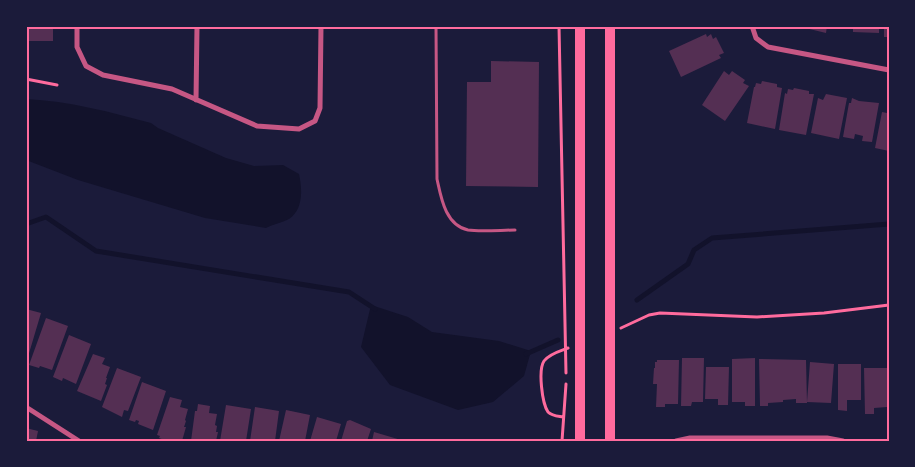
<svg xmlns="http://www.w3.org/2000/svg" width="915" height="467" viewBox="0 0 915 467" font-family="'IBM Plex Sans',sans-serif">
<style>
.water{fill:#12122b}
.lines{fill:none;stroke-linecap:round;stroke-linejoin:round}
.stream{stroke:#12122b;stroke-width:5}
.building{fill:#542f53}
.path{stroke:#ff6b9d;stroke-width:3}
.service{stroke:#c65784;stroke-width:3}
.minor{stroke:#c65784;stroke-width:5}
.secondary{stroke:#ff6b9d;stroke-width:10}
.neatline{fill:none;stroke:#ff6b9d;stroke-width:2}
</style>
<rect width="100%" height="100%" fill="#1b1b3a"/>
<!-- water -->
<path class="water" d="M26 99C69 101 110 112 151 123L158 128 226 158 254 166 283 165 299 174C302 188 304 209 289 219 282 223 273 224 266 228L205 218 78 180 26 160Z
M371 305 408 317 432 332 499 341 531 351 524 376 493 402 458 410 390 385 361 347Z"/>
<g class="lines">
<!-- stream -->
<path class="stream" d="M26 224 46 217 96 251 349 292 375 309
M637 300 688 264 694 250 712 238 889 224
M526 354 558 340"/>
</g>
<!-- building -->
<path class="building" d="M26 26H53V41H26Z
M675 26H709V28H675Z
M797 26H827L826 33Z
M853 26H879V33L853 32Z
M884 26H889V37H884Z
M706 34 707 37 711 34 713 39 716 37 724 53 719 55 721 58 681 77 669 51Z
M491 61 539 62 538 187 466 186 467 82H491Z
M724 71 729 75 732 71 745 80 743 83 749 86 725 121 702 105Z
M762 81 777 84V87L782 88 775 129 747 123 754 87H755L756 83 761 84Z
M794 88 809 91V94H814L806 135 779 130 785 93 787 94 788 89 793 90Z
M826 94 847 98 839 139 811 133 818 98 823 100Z
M852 98 859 101 879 103 872 142 862 141 863 136 855 134 854 139 843 137 849 103H851Z
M889 109V151L875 148 882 112 887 113Z
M26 309 41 313 27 360H26Z
M46 318 68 326 52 370 40 366 39 368 29 365Z
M69 335 91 344 76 384 63 378 62 381 53 377Z
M93 354 105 358 102 364 110 367 106 378H107L105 384 107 385 101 401 77 391Z
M682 358H704L703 402H692L691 406H681Z
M755 358V406H745V402H732V359Z
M759 359 806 360 807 403H796V399L783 400V402L768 403V406H760Z
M657 360H679L678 404H665V407H656L657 384H653L654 368H655V362H657Z
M810 362 834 364 831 403 807 402Z
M838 364H861V400H847V411L838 410Z
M706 367H729L728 405H718V399H705Z
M117 368 141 377 128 411 124 410 122 417 102 407Z
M864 368H887V407L874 408V414H865Z
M142 382 166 391 153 430 138 424 139 421 136 420 135 422 129 420Z
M170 397 182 400 180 407 188 409 185 420 186 421 184 427H186L182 441H167L159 438 160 436 157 435Z
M198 404 210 406 209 413 217 414 215 425 217 426 216 432H218L216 441H191L195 411H197Z
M226 405 251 409 246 441H220Z
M255 407 279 411 275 441H250Z
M286 410 310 415 305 441H279Z
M317 417 341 424 336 441H310Z
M350 420 371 429 367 441H341L347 421Z
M26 428 38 431 36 441H26Z
M374 432 401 440V441H372Z"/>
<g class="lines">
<!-- path -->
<path class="path" d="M559 26 566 373
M26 79 57 85
M621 328 649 315 660 313 757 317 824 313 889 305
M563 417C557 416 552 416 548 412 542 403 538 370 544 361 549 354 560 351 568 348
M562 441 566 384"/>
<!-- service -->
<path class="service" d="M436 26 437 179C441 197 445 225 468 230 480 232 502 230 515 230"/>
<!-- minor -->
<path class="minor" d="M77 26V47L86 66 103 75 172 89 257 126 299 129 315 121 320 108 321 26
M752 26 756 38 768 47 889 70
M196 100 197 26
M26 407 79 441
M676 441 690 438H827L843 441"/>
<!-- secondary -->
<path class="secondary" d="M580 441V26
M610 441V26"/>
</g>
<!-- border -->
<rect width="915" height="467" fill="none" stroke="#1b1b3a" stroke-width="55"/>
<rect x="28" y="28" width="860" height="412" class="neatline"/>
</svg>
